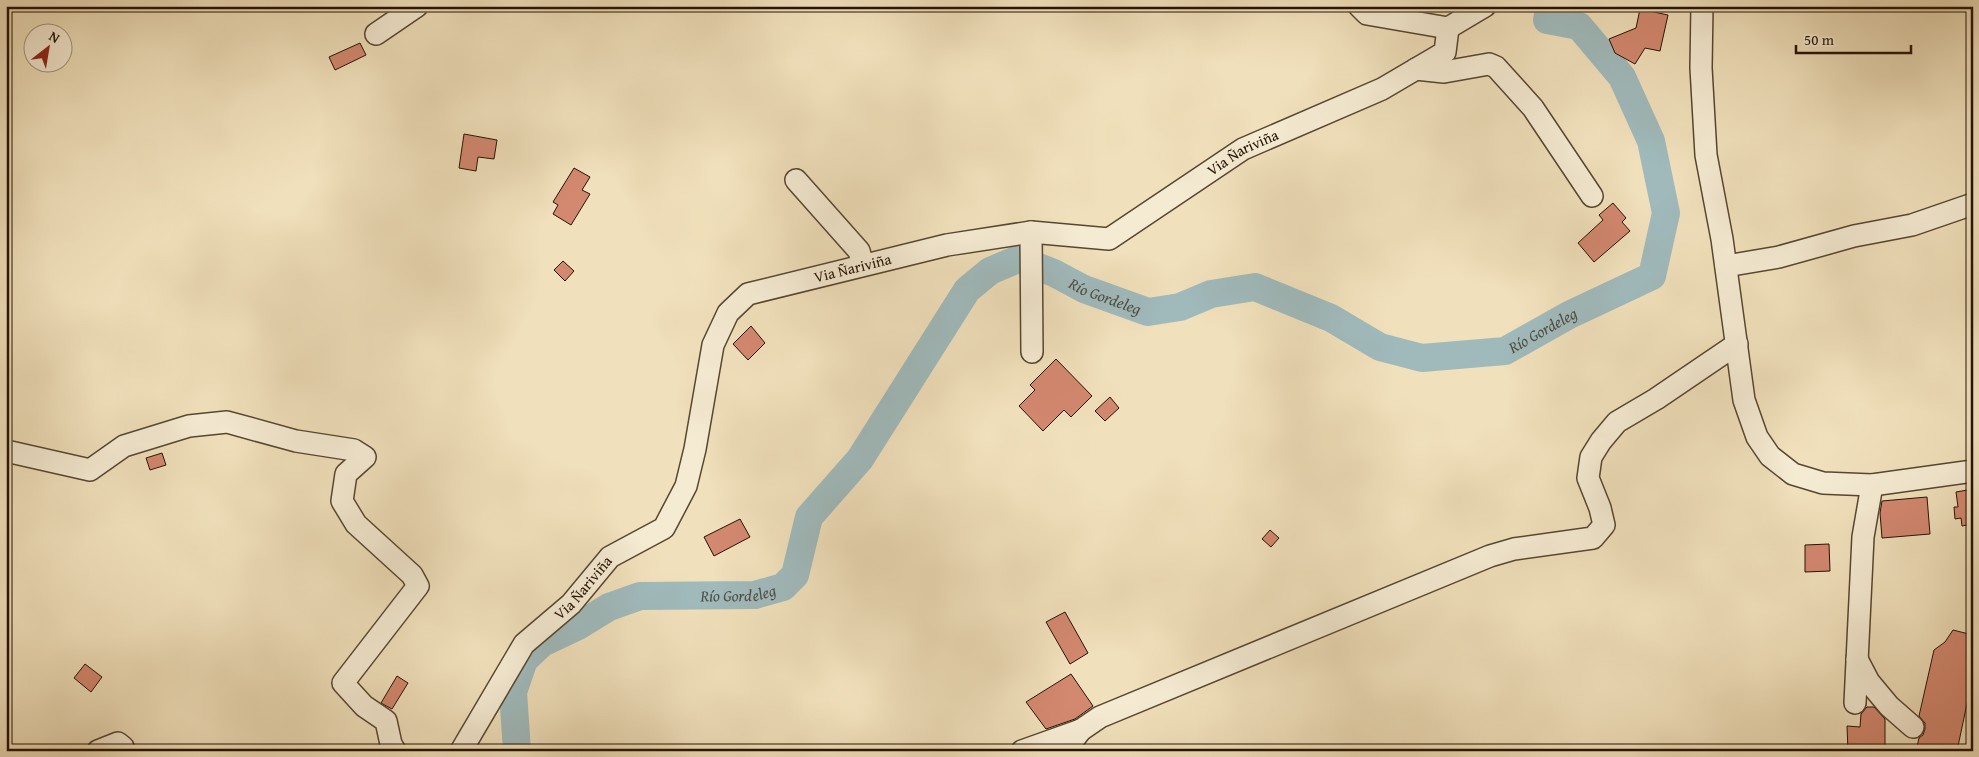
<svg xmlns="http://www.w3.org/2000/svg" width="1979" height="757" viewBox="0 0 1979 757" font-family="'Gentium Book Plus',serif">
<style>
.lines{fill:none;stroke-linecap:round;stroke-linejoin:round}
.river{stroke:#a0babc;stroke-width:28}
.building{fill:#d38870;stroke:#241203}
.minor-casing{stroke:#574631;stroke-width:24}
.minor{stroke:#f5ebd3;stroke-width:21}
.labels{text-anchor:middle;stroke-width:4.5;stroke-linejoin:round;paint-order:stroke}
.street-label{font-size:15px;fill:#241203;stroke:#f5ebd3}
.water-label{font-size:16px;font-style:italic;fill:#4f4d44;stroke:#f5ebd3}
</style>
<rect width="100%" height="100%" fill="#f0e0bb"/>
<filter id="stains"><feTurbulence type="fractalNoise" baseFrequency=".004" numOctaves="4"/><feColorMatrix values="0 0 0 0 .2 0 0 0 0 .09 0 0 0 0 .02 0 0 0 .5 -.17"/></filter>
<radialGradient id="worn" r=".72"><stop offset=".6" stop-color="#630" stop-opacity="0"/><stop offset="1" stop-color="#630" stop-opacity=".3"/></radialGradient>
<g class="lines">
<!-- river -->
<path class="river" id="s1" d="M517 751 513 692 524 660 542 643 578 626 609 607 640 596 755 595 783 587 795 575 809 517 860 459 967 290 990 271 1018 259 1054 273 1084 289 1148 312 1180 307 1211 294 1255 287 1331 318 1380 347 1422 358 1505 351 1569 315 1652 276 1666 213 1651 141 1622 77 1579 26 1547 20 1550 6"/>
</g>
<!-- building -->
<path class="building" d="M1640 9 1668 15 1660 51 1645 48 1635 64 1615 53 1609 39 1636 28Z
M360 43 366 55 335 70 329 57Z
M464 134 497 140 494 159 478 157 476 171 459 168Z
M574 168 590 177 582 190 590 194 571 225 553 214 558 205 553 202Z
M1613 203 1626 218 1622 222 1630 231 1594 262 1578 243 1603 220 1599 215Z
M563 261 574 271 565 281 554 270Z
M751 326 765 343 748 360 733 344Z
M1056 359 1092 396 1071 417 1064 410 1043 431 1019 406 1035 390 1030 385Z
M1110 397 1119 408 1105 421 1095 411Z
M162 453 166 465 150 470 146 458Z
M1973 489V524L1962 526 1961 518 1955 519 1954 507H1958L1956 492Z
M1927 497 1930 534 1882 538 1880 513 1882 501Z
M740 519 750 537 714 556 704 537Z
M1270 530 1279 538 1271 547 1262 539Z
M1829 544 1830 571 1805 572V545Z
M1065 612 1088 653 1070 664 1046 622Z
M1953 630 1973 635V675L1957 751H1916L1919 738 1923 735 1925 729V723L1919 716 1934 650 1945 642Z
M85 664 102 677 91 692 74 678Z
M1071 674 1093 706 1075 719 1046 729 1026 702Z
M397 676 408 683 392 709 381 703Z
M1867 707H1874L1885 719V751H1848L1847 726 1860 727 1861 714Z"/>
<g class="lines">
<!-- minor casing -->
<g class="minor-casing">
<g id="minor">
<path d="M1359 6 1367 14 1448 28 1485 6"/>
<path d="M1702 6 1701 68 1706 155 1722 239 1744 400 1757 437 1770 456 1793 474 1823 483 1872 485 1973 471"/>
<path d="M376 34 417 6"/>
<path d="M1416 69 1444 72 1489 64 1496 67 1533 108 1592 196"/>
<path d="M796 180 859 251 863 265"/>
<path d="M1031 232 1032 352"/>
<path d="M1726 266 1779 257 1854 236 1912 225 1973 204"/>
<path d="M6 451 90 470 124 446 189 426 227 422 296 441 354 450 365 457 346 474 342 501 356 524 412 575 418 586 343 683 364 706 386 721 391 744 395 751"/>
<path d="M1857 659 1869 682 1889 706 1913 727"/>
<path d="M1855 703 1863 537 1872 485"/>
<path d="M98 751 118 743 123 747 124 751"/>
<path id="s2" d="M461 751 524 644 571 604 610 557 664 528 686 486 695 449 713 345 728 313 748 294 947 245 1031 232 1109 239 1243 149 1382 89 1445 52 1448 28"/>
<path d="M1022 751 1081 730"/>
<path d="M1065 751 1081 730 1100 717 1490 556 1514 549 1593 538 1604 525 1600 508 1588 478 1591 457 1601 441 1617 422 1656 399 1737 344"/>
</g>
</g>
<!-- minor -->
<use href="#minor" class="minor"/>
</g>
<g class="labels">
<!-- street labels -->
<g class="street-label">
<text dy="5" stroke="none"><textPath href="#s2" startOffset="1090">Via Ñariviña</textPath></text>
<text dy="5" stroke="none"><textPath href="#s2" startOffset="670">Via Ñariviña</textPath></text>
<text dy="5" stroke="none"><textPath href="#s2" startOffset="206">Via Ñariviña</textPath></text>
</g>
<!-- water labels -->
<g class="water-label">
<text dy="6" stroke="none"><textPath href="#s1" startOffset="880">Río Gordeleg</textPath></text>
<text dy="6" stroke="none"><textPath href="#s1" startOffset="1345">Río Gordeleg</textPath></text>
<text dy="6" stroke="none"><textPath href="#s1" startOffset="325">Río Gordeleg</textPath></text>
</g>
</g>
<!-- margin -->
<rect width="1979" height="757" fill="none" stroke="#f0e0bb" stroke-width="25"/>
<rect x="8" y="8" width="1964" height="742" fill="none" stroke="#241203" stroke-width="2.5"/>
<rect x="12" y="12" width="1954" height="732" fill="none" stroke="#241203"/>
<!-- north arrow -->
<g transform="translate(48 48) rotate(31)"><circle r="24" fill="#f5ebd3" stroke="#a19480"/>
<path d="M0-4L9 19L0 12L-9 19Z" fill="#8f2418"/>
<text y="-8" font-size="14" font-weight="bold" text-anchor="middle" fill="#241203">N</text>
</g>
<!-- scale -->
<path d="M1796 45v8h115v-8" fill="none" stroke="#241203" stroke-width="2.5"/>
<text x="1804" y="45" font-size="15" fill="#241203" stroke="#f5ebd3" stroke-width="4" paint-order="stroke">50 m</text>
<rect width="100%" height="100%" filter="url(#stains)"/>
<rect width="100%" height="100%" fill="url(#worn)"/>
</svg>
